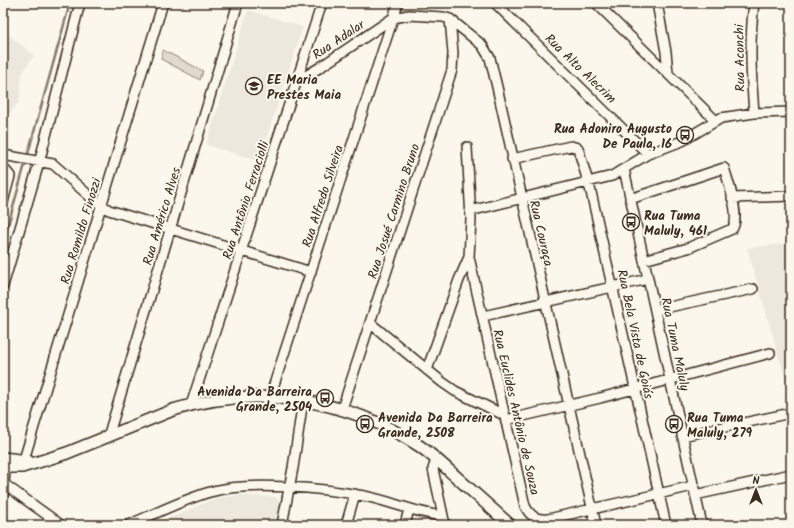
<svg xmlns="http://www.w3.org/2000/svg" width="794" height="528" viewBox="0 0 794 528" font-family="Kalam,sans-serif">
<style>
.built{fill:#ede8dd}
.green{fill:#dfd9ce;stroke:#8d8276}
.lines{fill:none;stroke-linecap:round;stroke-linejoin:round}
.stream{stroke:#85796d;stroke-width:2.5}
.minor-casing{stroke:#3b2a1e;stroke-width:12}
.major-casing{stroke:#3b2a1e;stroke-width:14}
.minor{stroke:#fbf7ec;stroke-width:9}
.major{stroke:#fbf7ec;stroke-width:11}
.labels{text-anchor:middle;stroke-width:4;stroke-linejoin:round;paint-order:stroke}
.street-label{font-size:13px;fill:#3b2a1e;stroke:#fbf7ec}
.poi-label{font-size:13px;font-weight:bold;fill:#3b2a1e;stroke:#fbf7ec;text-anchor:start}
</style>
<rect width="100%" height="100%" fill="#fbf7ec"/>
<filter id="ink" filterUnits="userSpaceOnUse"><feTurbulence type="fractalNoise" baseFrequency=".025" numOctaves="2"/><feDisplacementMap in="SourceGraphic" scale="8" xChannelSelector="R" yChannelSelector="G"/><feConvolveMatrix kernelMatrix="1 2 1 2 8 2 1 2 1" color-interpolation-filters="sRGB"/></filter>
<g filter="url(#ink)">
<!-- built -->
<path class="built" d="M3 3H8L6 33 34 55 22 74 19 102 3 121Z
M248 10 303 27 259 161 206 145Z
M791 243V398L747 248Z
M241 495 275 497 279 500V508L275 525H153L207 502 223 497Z"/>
<!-- green -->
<path class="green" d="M163 50 203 71 200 80 161 59Z"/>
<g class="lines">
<!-- stream -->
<path class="stream" d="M3 243 70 3"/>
<!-- minor casing -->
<g class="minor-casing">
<path id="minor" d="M495 3 648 154
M596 3 715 120
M657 3 666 52 668 73
M754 3C749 42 751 74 754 113
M297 81 319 68 393 18 409 15 443 17 450 19 482 45 490 58 497 87 596 525
M467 147 471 219 469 257 525 506C530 516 536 520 548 519L693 486
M3 155 53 164 94 200 109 210 311 272
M512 159 571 146 578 148 591 192 666 525
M3 167 10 176 3 202
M624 169 702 525
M732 198 791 196
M630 199 724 168C728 180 741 219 732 229L688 248 644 260
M470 211 612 176 648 154 682 141 721 118 754 113 791 112
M3 286 39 163 80 3
M655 310 753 289
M483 316 648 279
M370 323 442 382 455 391 504 415
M427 370 459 280 469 257
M270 397 398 3
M191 405 322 3
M342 409 452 70 453 53 450 19
M506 420 600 398 770 353
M682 436 791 413
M108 437 238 3
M436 460 433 469 445 525
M22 466 163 3
M4 484 61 525
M3 494 6 462
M695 495 791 474
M128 525C155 514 182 500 210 492 248 481 324 488 364 496 391 501 415 513 443 516
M282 525 293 468 303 400
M346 525 355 494
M405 525 409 509"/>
</g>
<!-- major casing -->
<g class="major-casing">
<path id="major" d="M3 458 28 461
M3 467H22L67 453 173 410C256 384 345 398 418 445 430 453 442 464 453 474 472 491 491 508 510 525"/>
</g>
<!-- minor -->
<use href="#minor" class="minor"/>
<!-- major -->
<use href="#major" class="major"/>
</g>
</g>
<!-- icons -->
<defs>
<g id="school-ring" transform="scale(0.9)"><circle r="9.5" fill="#fbf7ec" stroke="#3b2a1e" stroke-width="1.5"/><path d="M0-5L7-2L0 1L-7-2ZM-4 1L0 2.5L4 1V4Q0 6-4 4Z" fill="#3b2a1e"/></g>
<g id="bus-ring" transform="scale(0.9)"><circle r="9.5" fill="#fbf7ec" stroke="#3b2a1e" stroke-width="1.5"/><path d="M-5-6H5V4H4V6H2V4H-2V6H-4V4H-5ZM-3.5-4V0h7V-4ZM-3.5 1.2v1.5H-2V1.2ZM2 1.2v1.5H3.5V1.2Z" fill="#3b2a1e"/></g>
</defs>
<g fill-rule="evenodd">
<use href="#school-ring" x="254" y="86"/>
<use href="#bus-ring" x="685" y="135"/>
<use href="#bus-ring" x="631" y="222"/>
<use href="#bus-ring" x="325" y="398"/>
<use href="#bus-ring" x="365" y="424"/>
<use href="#bus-ring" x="674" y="424"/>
</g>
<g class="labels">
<!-- street labels -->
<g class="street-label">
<text transform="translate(338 39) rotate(-34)" y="5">Rua Adalar</text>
<text transform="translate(739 58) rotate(-91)" y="5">Rua Aconchi</text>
<text transform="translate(581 68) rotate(44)" y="5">Rua Alto Alecrim</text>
<text transform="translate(322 196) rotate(-72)" y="5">Rua Alfredo Silveira</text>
<text transform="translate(245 200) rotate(-72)" y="5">Rua Antônio Ferraciolli</text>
<text transform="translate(393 211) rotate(-72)" y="5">Rua Josué Carmino Bruno</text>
<text transform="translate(161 216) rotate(-73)" y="5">Rua Américo Alves</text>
<text transform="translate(80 231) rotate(-73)" y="5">Rua Romildo Finozzi</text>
<text transform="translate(542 233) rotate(77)" y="5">Rua Couraça</text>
<text transform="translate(636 334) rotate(78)" y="5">Rua Bela Vista de Goiás</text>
<text transform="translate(676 344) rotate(78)" y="5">Rua Tuma Maluly</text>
<text transform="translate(517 412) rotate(77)" y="5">Rua Euclides Antônio de Souza</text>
</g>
<!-- poi labels -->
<g class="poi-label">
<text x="267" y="84">EE Maria<tspan x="267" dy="15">Prestes Maia</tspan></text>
<text x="672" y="133" text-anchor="end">Rua Adoniro Augusto<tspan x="672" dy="15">De Paula, 16</tspan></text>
<text x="644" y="220">Rua Tuma<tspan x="644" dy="15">Maluly, 461</tspan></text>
<text x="312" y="396" text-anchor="end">Avenida Da Barreira<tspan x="312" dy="15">Grande, 2504</tspan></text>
<text x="378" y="422">Avenida Da Barreira<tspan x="378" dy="15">Grande, 2508</tspan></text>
<text x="687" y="422">Rua Tuma<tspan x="687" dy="15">Maluly, 279</tspan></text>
</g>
</g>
<!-- margin -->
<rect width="794" height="528" fill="none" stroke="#fbf7ec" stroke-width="16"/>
<rect x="8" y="8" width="778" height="512" fill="none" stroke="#3b2a1e" stroke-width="1.5" filter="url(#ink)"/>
<!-- north arrow -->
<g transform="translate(756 490)" stroke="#fbf7ec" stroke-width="3" paint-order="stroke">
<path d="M0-3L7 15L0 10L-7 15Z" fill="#3b2a1e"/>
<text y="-6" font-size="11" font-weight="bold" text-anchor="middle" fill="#3b2a1e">N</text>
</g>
</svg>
